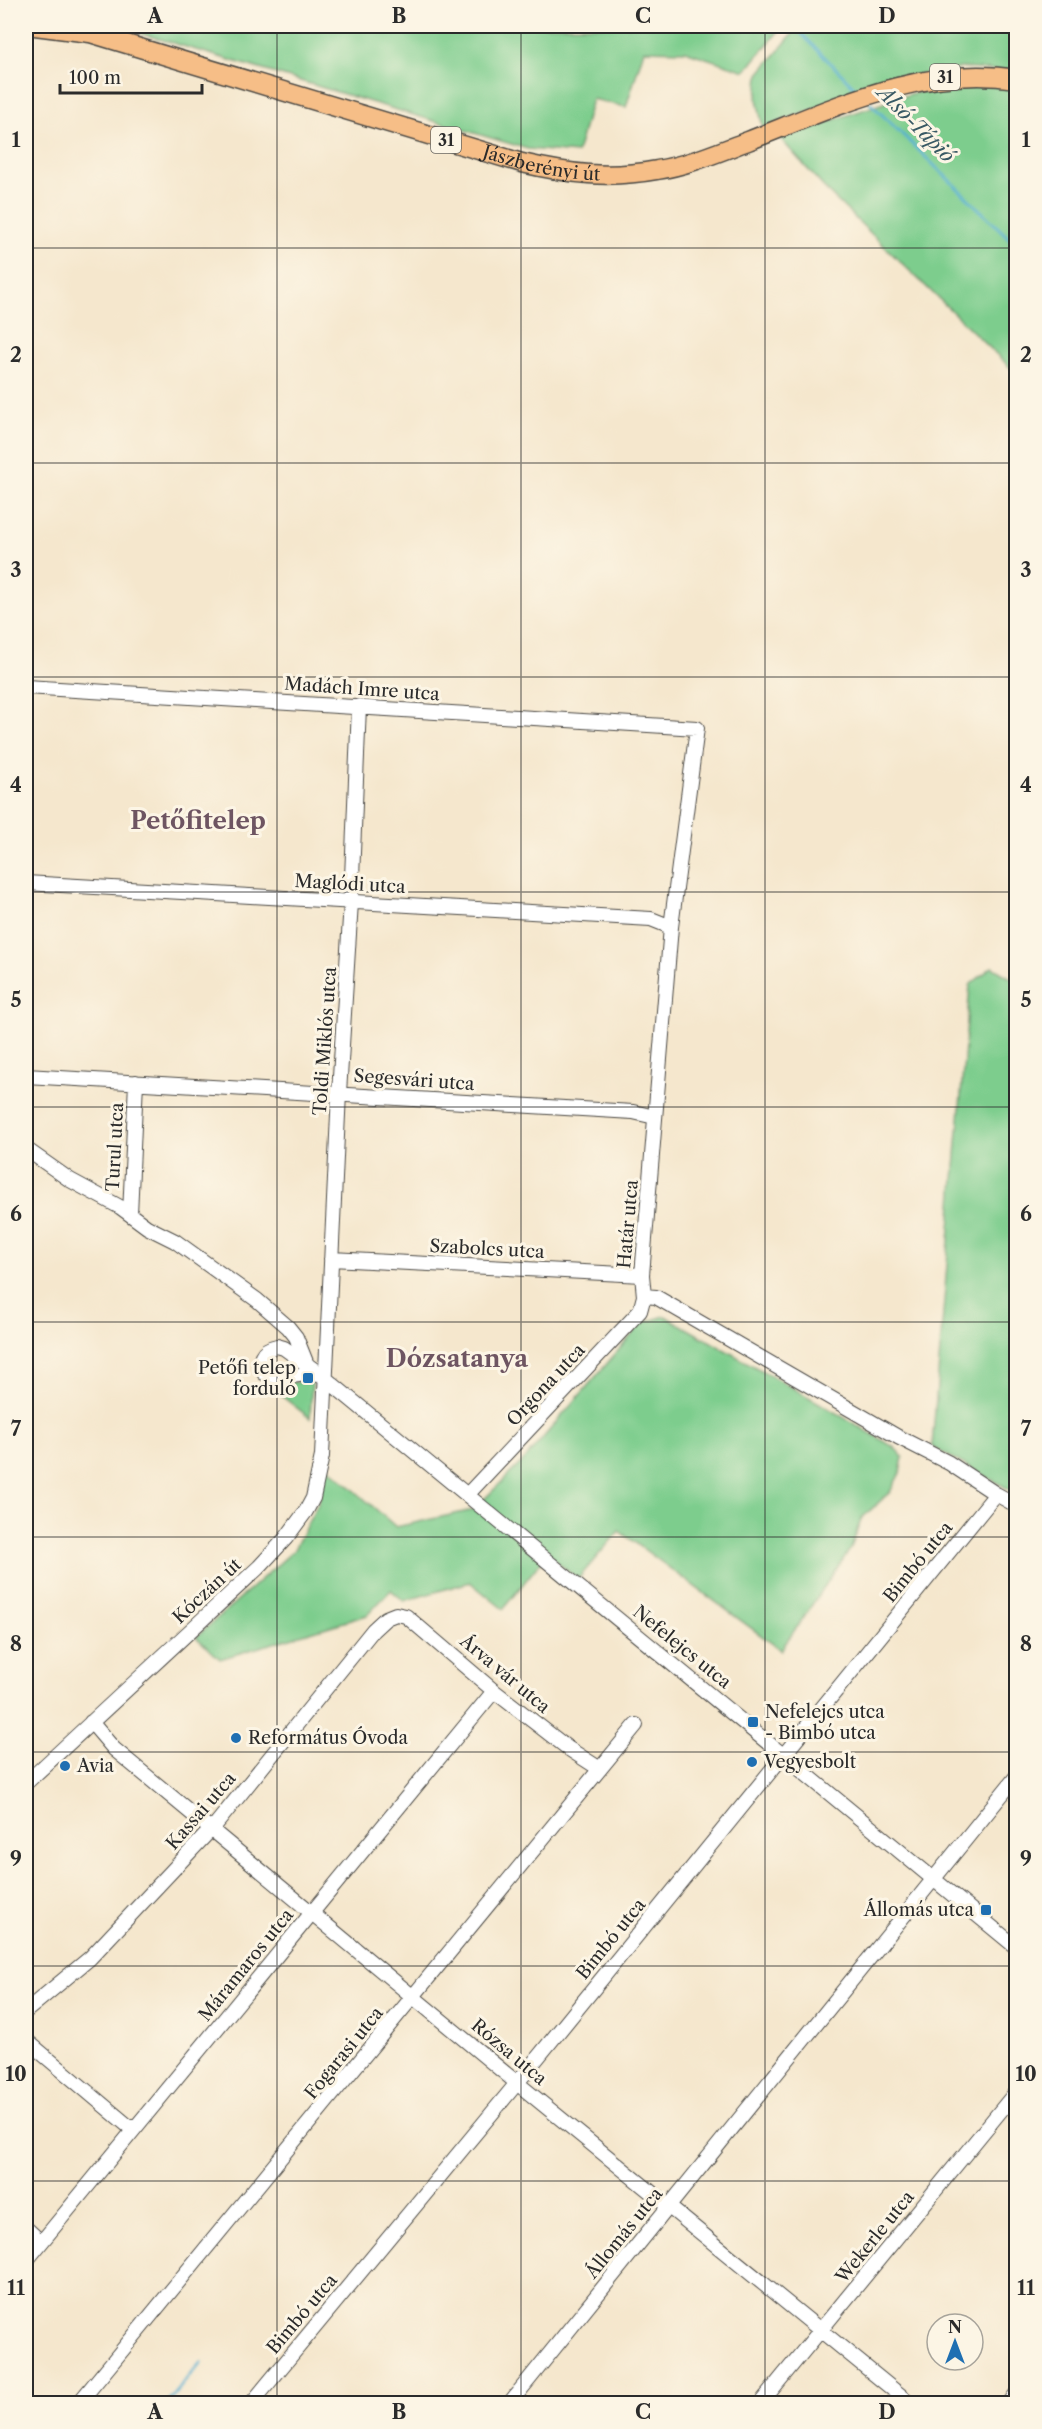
<svg xmlns="http://www.w3.org/2000/svg" width="1042" height="2429" viewBox="0 0 1042 2429" font-family="'Libre Caslon Text',serif">
<style>
.green{fill:#7dcd8d;stroke:#547c5c;stroke-width:1.5}
.lines{fill:none;stroke-linecap:round;stroke-linejoin:round}
.stream{stroke:#50aecf;stroke-width:3}
.minor-casing{stroke:#494743;stroke-width:16}
.major-casing{stroke:#494743;stroke-width:21}
.minor{stroke:#fff;stroke-width:14}
.major{stroke:#f6be87;stroke-width:18}
.grid{fill:none;stroke:#2b2b2b;stroke-width:1.5;stroke-opacity:0.55}
.poi-dot{fill:#1f6fb2;stroke:#fcf5e5;stroke-width:2}
.labels{text-anchor:middle;stroke-width:6;stroke-linejoin:round;paint-order:stroke}
.shield{fill:#fcf5e5;stroke:#6a6863;stroke-width:1.5}
.shield-label{font-size:16px;font-weight:bold;fill:#2b2b2b}
.street-label{font-size:18px;fill:#2b2b2b;stroke:#fcf5e5}
.poi-label{font-size:18px;fill:#2b2b2b;stroke:#fcf5e5;text-anchor:start}
.water-label{font-size:20px;font-style:italic;fill:#385964;stroke:#fcf5e5}
.district-label{font-size:24px;font-weight:bold;fill:#6e5562;stroke:#fcf5e5}
.neatline{fill:none;stroke:#2b2b2b;stroke-width:2}
.grid-label{font-size:20px;text-anchor:middle;font-weight:bold;fill:#2b2b2b}
</style>
<rect width="100%" height="100%" fill="#fcf5e5"/>
<filter id="ink" filterUnits="userSpaceOnUse"><feTurbulence type="fractalNoise" baseFrequency=".0167" numOctaves="2"/><feDisplacementMap in="SourceGraphic" scale="12" xChannelSelector="R" yChannelSelector="G"/><feConvolveMatrix kernelMatrix="1 2 1 2 8 2 1 2 1" color-interpolation-filters="sRGB"/></filter>
<filter id="wash" filterUnits="userSpaceOnUse"><feTurbulence type="fractalNoise" baseFrequency=".008" numOctaves="4" result="noise"/><feDisplacementMap in="SourceGraphic" scale="24" xChannelSelector="R" yChannelSelector="G"/><feGaussianBlur stdDeviation="1.35" result="paint"/><feColorMatrix in="noise" values="0 0 0 0 0 0 0 0 0 0 0 0 0 0 0 0 0 1.4 0 .05"/><feComposite in="paint" operator="in"/></filter>
<g filter="url(#wash)">
<rect width="100%" height="100%" fill="#f5e7cd"/>
<!-- green -->
<path class="green" d="M116 26H783L745 71 685 51 644 50 626 107 592 99 577 153 528 149Z
M799 26H1016V72L962 68 902 77 763 128 757 99 759 74Z
M994 84 1016 88V373L829 193 780 138 910 94 944 86Z
M992 967 1016 981V1493L932 1447 970 985Z
M665 1316 821 1404 894 1447 903 1457 900 1473 890 1492 861 1519 851 1548 781 1650 619 1531 578 1579 547 1554 503 1609 470 1582 404 1601 391 1590 367 1615 220 1659 196 1637 293 1551 319 1502 326 1465 396 1527 473 1510 523 1461 642 1323Z
M312 1382 310 1418 265 1383Z"/>
<g class="lines">
<!-- stream -->
<path class="stream" d="M794 26 860 93
M869 102 1016 245
M166 2404 201 2362"/>
</g>
</g>
<g filter="url(#ink)">
<g class="lines">
<!-- minor casing -->
<g class="minor-casing">
<path id="minor" d="M26 687 697 728 671 927 642 1275 644 1296 640 1311 467 1495
M26 883 651 919 671 927
M26 1076 633 1112 655 1117
M26 1149 70 1180 120 1207 147 1227 175 1241 257 1300 288 1327 296 1337 306 1362
M130 1214 136 1082
M331 1259 642 1275
M644 1296 656 1297 898 1437 949 1463 996 1494 1016 1505
M320 1374C299 1372 283 1382 264 1373 257 1360 261 1349 277 1346L284 1348 320 1374 1016 1947
M91 1722 114 1749 517 2083 911 2404
M26 1783 259 1567 286 1538 306 1511 313 1498 322 1456 339 1093 351 902 359 706
M26 2011 90 1958 217 1823 373 1630 386 1618 396 1614 406 1616 494 1691 569 1749 600 1769
M26 2040 133 2130
M26 2228 41 2242
M26 2261 494 1691
M78 2404 636 1725
M251 2404 517 2083 996 1494
M509 2404 1016 1777
M760 2404 1016 2092
M1009 2404 1016 2394"/>
</g>
<!-- major casing -->
<g class="major-casing">
<g id="major">
<path id="s1" d="M35 26 90 33 522 163C569 174 608 179 657 170 689 165 718 152 748 141 833 108 923 64 1016 79"/>
</g>
</g>
<!-- minor -->
<use href="#minor" class="minor"/>
<!-- major -->
<use href="#major" class="major"/>
</g>
</g>
<!-- grid -->
<path class="grid" d="M277 26V2404M521 26V2404M765 26V2404M26 248H1016M26 463H1016M26 677H1016M26 892H1016M26 1107H1016M26 1322H1016M26 1537H1016M26 1752H1016M26 1966H1016M26 2181H1016"/>
<!-- markers -->
<g class="poi-dot">
<rect x="302" y="1372" width="12" height="12" rx="3"/>
<rect x="747" y="1716" width="12" height="12" rx="3"/>
<circle cx="236" cy="1738" r="6"/>
<circle cx="752" cy="1762" r="6"/>
<circle cx="65" cy="1766" r="6"/>
<rect x="980" y="1904" width="12" height="12" rx="3"/>
</g>
<g class="labels">
<!-- shield labels -->
<g class="shield">
<rect x="930" y="64" width="30" height="26" rx="4.5"/>
<rect x="431" y="127" width="30" height="26" rx="4.5"/>
</g>
<g class="shield-label">
<text x="945" y="83">31</text>
<text x="446" y="146">31</text>
</g>
<!-- street labels -->
<g class="street-label">
<text dy="6" stroke="none"><textPath href="#s1" startOffset="526">Jászberényi út</textPath></text>
<text transform="translate(362 689) rotate(4)" y="6">Madách Imre utca</text>
<text transform="translate(350 884) rotate(3)" y="6">Maglódi utca</text>
<text transform="translate(325 1041) rotate(-86)" y="6">Toldi Miklós utca</text>
<text transform="translate(414 1080) rotate(4)" y="6">Segesvári utca</text>
<text transform="translate(115 1147) rotate(-87)" y="6">Turul utca</text>
<text transform="translate(628 1224) rotate(-85)" y="6">Határ utca</text>
<text transform="translate(487 1249) rotate(3)" y="6">Szabolcs utca</text>
<text transform="translate(546 1385) rotate(-47)" y="6">Orgona utca</text>
<text transform="translate(918 1562) rotate(-51)" y="6">Bimbó utca</text>
<text transform="translate(207 1591) rotate(-43)" y="6">Kóczán út</text>
<text transform="translate(682 1647) rotate(39)" y="6">Nefelejcs utca</text>
<text transform="translate(505 1674) rotate(40)" y="6">Árva vár utca</text>
<text transform="translate(201 1811) rotate(-49)" y="6">Kassai utca</text>
<text transform="translate(611 1939) rotate(-51)" y="6">Bimbó utca</text>
<text transform="translate(246 1965) rotate(-51)" y="6">Máramaros utca</text>
<text transform="translate(509 2052) rotate(40)" y="6">Rózsa utca</text>
<text transform="translate(344 2053) rotate(-51)" y="6">Fogarasi utca</text>
<text transform="translate(624 2233) rotate(-51)" y="6">Állomás utca</text>
<text transform="translate(875 2237) rotate(-51)" y="6">Wekerle utca</text>
<text transform="translate(302 2314) rotate(-50)" y="6">Bimbó utca</text>
</g>
<!-- poi labels -->
<g class="poi-label">
<text x="296" y="1374" text-anchor="end">Petőfi telep<tspan x="296" dy="21">forduló</tspan></text>
<text x="765" y="1718">Nefelejcs utca<tspan x="765" dy="21">- Bimbó utca</tspan></text>
<text x="248" y="1744">Református Óvoda</text>
<text x="764" y="1768">Vegyesbolt</text>
<text x="77" y="1772">Avia</text>
<text x="974" y="1916" text-anchor="end">Állomás utca</text>
</g>
<!-- water labels -->
<g class="water-label">
<text transform="translate(916 124) rotate(45)" y="7">Alsó-Tápió</text>
</g>
<!-- district labels -->
<g class="district-label">
<text x="198" y="829">Petőfitelep</text>
<text x="457" y="1367">Dózsatanya</text>
</g>
</g>
<!-- margin -->
<rect width="1042" height="2429" fill="none" stroke="#fcf5e5" stroke-width="66"/>
<!-- north arrow -->
<g transform="translate(955 2342)"><circle r="28" fill="#fcf5e5" stroke="#a8a49b" stroke-width="1.5"/>
<path d="M0-4.5L10 22L0 15L-10 22Z" fill="#1f6fb2"/>
<text y="-9" font-size="16" font-weight="bold" text-anchor="middle" fill="#2b2b2b">N</text>
</g>
<!-- scale -->
<path d="M60 84v9h142v-9" fill="none" stroke="#2b2b2b" stroke-width="3"/>
<text x="69" y="84" font-size="18" fill="#2b2b2b" stroke="#fcf5e5" stroke-width="4.5" paint-order="stroke">100 m</text>
<rect x="33" y="33" width="976" height="2363" class="neatline"/>
<g class="grid-label">
<text x="155" y="23">A</text>
<text x="399" y="23">B</text>
<text x="643" y="23">C</text>
<text x="887" y="23">D</text>
<text x="16" y="147">1</text>
<text x="1026" y="147">1</text>
<text x="16" y="362">2</text>
<text x="1026" y="362">2</text>
<text x="16" y="577">3</text>
<text x="1026" y="577">3</text>
<text x="16" y="792">4</text>
<text x="1026" y="792">4</text>
<text x="16" y="1007">5</text>
<text x="1026" y="1007">5</text>
<text x="16" y="1221">6</text>
<text x="1026" y="1221">6</text>
<text x="16" y="1436">7</text>
<text x="1026" y="1436">7</text>
<text x="16" y="1651">8</text>
<text x="1026" y="1651">8</text>
<text x="16" y="1866">9</text>
<text x="1026" y="1866">9</text>
<text x="16" y="2081">10</text>
<text x="1026" y="2081">10</text>
<text x="16" y="2295">11</text>
<text x="1026" y="2295">11</text>
<text x="155" y="2419">A</text>
<text x="399" y="2419">B</text>
<text x="643" y="2419">C</text>
<text x="887" y="2419">D</text>
</g>
</svg>
